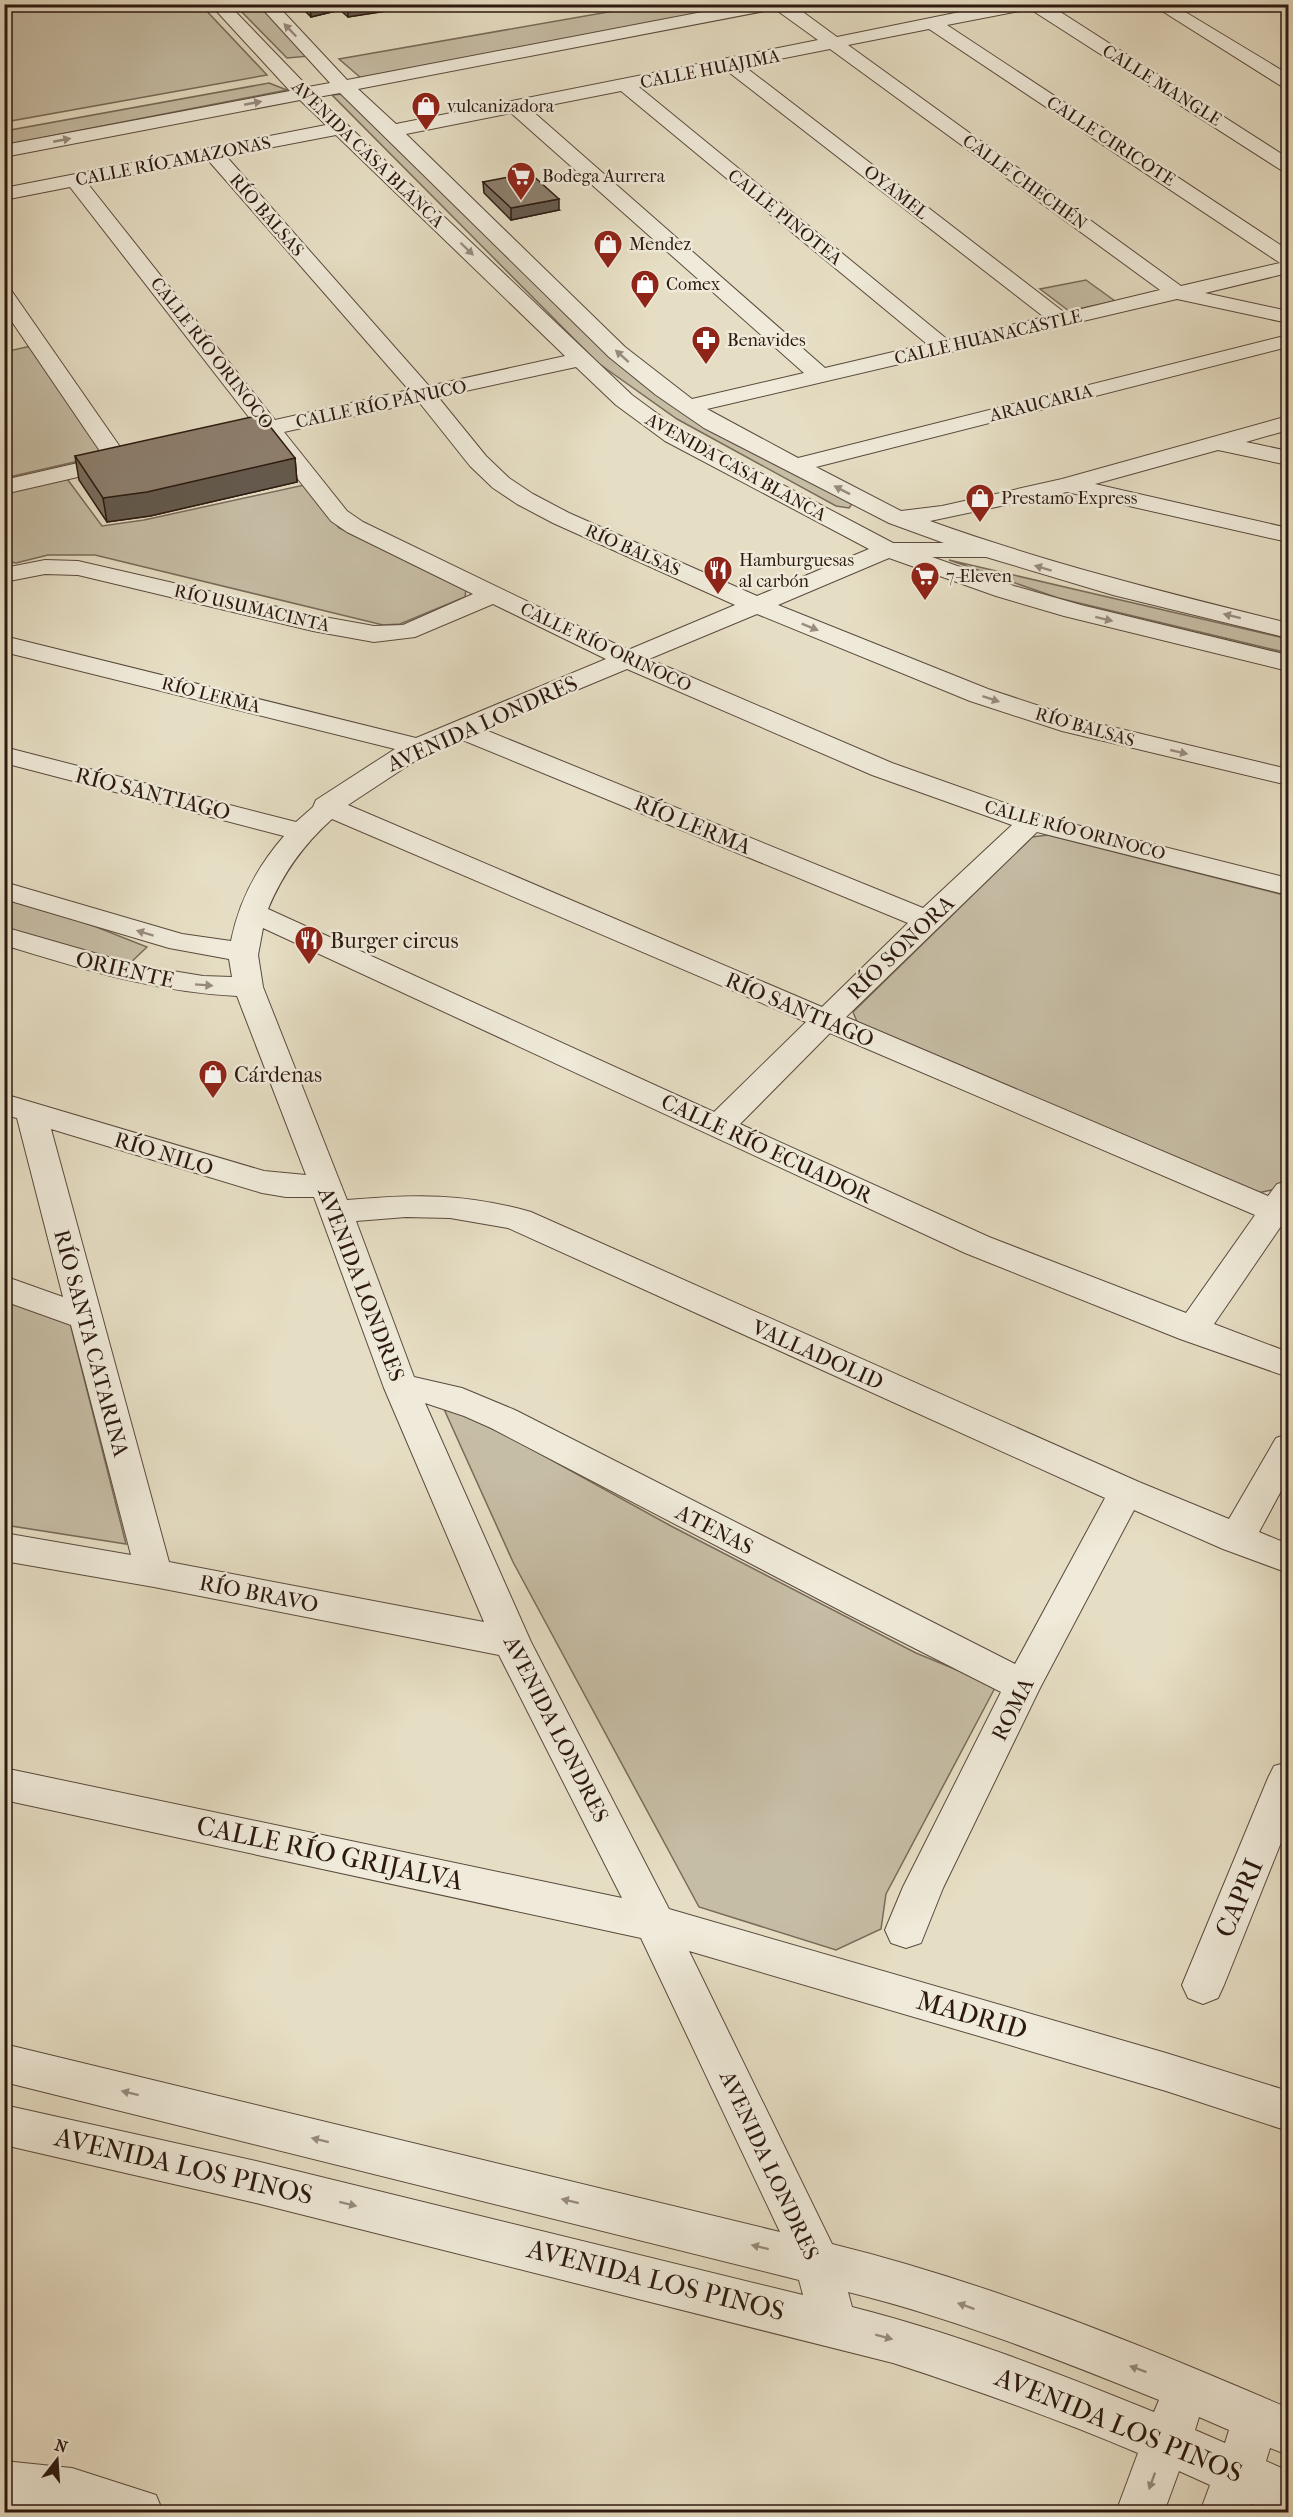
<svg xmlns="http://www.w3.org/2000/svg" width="1293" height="2517" viewBox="0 0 1293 2517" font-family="'IM FELL French Canon',serif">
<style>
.green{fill:#c6bda5;stroke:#796b5a;stroke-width:1.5}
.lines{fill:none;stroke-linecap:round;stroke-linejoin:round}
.minor-casing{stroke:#5a4a3d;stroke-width:2}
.minor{fill:#efead9;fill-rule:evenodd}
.wall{fill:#796d5f;stroke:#2c1910;stroke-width:1.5}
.shaded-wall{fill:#63594d;stroke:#2c1910;stroke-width:1.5}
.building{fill:#8d7f6e;stroke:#2c1910;stroke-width:1.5}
.oneway{fill:#978c7f}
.labels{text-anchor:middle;stroke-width:5;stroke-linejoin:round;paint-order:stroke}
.far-street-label{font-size:18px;fill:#2c1910;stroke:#efead9}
.far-poi-label{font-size:18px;fill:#2c1910;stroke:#efead9;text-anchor:start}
.street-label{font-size:22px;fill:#2c1910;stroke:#efead9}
.poi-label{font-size:22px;fill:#2c1910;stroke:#efead9;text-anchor:start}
.near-street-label{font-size:27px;fill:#2c1910;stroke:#efead9}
</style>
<rect width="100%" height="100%" fill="#e6dec4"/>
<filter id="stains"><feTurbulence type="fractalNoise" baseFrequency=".00333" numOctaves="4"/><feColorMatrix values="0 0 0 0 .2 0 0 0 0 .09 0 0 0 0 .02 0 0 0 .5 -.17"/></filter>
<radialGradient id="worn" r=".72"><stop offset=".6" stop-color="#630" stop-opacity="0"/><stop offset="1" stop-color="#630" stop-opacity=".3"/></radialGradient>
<!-- green -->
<path class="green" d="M5 4 201 5 267 75 5 122Z
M235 5H258L310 56 287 58Z
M648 5H751L361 78 339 59Z
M269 83 287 90 5 145V131Z
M343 94 619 365 687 411 852 504 849 508 836 506 677 419 598 363 332 95Z
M1086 280 1115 301 1069 311 1040 289Z
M31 346 105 455 5 478 4 352Z
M65 476 102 526 144 520 304 485 339 528 466 589 465 597 400 624 383 625 95 555H48L16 563 5 561 4 489Z
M949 560 1288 639V653L1058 598Z
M1048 835 1288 896V1172L1276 1189 1253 1194 858 1024 853 1012 1032 837Z
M4 897 56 911 147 947 125 968 5 931Z
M4 1300 70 1323 126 1544 5 1525Z
M439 1398 671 1526 916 1653 996 1686 886 1894 881 1929 836 1950 699 1907 513 1562Z"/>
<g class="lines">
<!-- minor casing -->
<g class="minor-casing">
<path id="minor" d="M210 4H228L308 87 330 83 258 4H276L347 80 744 4H792L837 37 999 4H1048L1288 158V172L1281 170 1030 9 947 25 1288 250V273L1205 293 1288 311V323L1177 299 707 409 798 458 1288 335V347L816 467 901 511 942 506 1062 479 1288 416V430L1246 442 1288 451V465L1218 450 1095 484 1288 528V542L1067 492 930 521C1047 563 1167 593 1288 623V638L1113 595 986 557H932L1014 586 1081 605 1288 655V671L1064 616 996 596 889 558 778 605 988 689 1079 719 1288 769V785L1062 731 970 701 757 614 649 659 892 763 1041 816 1288 878V895L1037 832 846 1017 1268 1196 1277 1184 1288 1181V1216L1214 1324 1288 1352V1377L1180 1339 965 1253 263 928 258 955 263 987 347 1200C415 1194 464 1193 531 1212L1139 1482 1229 1519 1276 1438 1288 1434V1478L1259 1532 1288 1544V1573L1223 1549 1134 1510 1040 1688 943 1888 921 1943 906 1948 891 1943 885 1930 903 1887 1001 1692 851 1616 491 1428 464 1416 425 1403 531 1642 669 1909 1166 2053 1288 2091V2131L1166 2091 689 1951 832 2244C990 2283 1142 2345 1288 2408V2455L1270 2448 1266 2461 1288 2471V2512H1270L1251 2504 1248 2512H1200L1210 2485 1179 2471 1164 2512H1116L1138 2453C1058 2419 976 2390 893 2363L256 2203 4 2145V2105L256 2161 803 2295 799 2280 4 2082V2044L780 2232 641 1938 4 1800V1768L622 1898 499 1655 154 1587 4 1561V1533L131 1555 71 1325 4 1301V1276L63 1297 17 1118 4 1115V1094L264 1171 306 1175 237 996C154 992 83 969 4 945V927L136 965 203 976 232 977 229 959 169 948 4 899V882L182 934 231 941C239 901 257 867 284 836L4 763V747L296 822 313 807 316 800 395 749 4 652V636L416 738 606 659 493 604 415 637 374 642 313 631 78 575 45 574 4 582V568L45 560 78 561 313 615 374 626 403 625 473 594 347 532 331 521 264 436 252 439 244 437 241 432 244 427 255 425 70 187 4 200V188L326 125 300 100 4 157V145L290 91ZM775 9 818 40 396 124 358 89ZM929 29 1280 263 1181 286 848 45ZM830 49 1160 290 1065 313 744 66ZM726 70 1044 317 948 340 639 87ZM621 91 927 344 825 368 530 109ZM340 93 609 357 656 395 704 428 889 523 944 543H893L681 431 632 395 318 97ZM511 113 804 373 692 399 625 347 406 134ZM336 135 565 356 429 386 226 156ZM208 160 409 390 275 420 88 184ZM576 367 616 405 665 441 869 549 757 596 569 513 533 494 509 478 486 456 438 397ZM419 402 470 466 493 488 517 504 553 523 735 605 628 650 363 522 347 511 284 432ZM627 669 872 775 1012 825 923 908 483 729ZM460 739 908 923 822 1007 348 805 427 753ZM332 819 806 1022 714 1112 268 909C283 873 303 845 332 819ZM830 1033 1255 1215 1186 1313 989 1237 740 1124ZM51 1129 262 1193 286 1197H314L384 1388 484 1622 169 1562ZM406 1217 450 1218 508 1228 1105 1498 1015 1664 515 1410 462 1388 414 1377 356 1221ZM848 2292C954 2318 1057 2359 1159 2400L1154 2412C1056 2372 955 2333 852 2307ZM1199 2417 1229 2430 1225 2443 1195 2430Z
M1151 4H1172L1288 74V87L1281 86Z
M4 288 11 290 125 454 130 455 134 460 130 465 4 494V480L104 457 4 310Z
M1288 1762V1825L1224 1985 1218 1998 1203 2004 1188 1998 1182 1985 1268 1778 1274 1766Z
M4 2461 72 2468 156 2495 163 2512H37L4 2509Z"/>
</g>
<!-- minor -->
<use href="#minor" class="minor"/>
</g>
<!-- wall -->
<path class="wall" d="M298 4H427L348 17 340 10 311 17Z
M483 182 559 210 511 220 484 193Z
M75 456 295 458 297 482 150 516 107 522 79 480Z"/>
<!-- shaded-wall -->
<path class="shaded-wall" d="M310 4H340V10L311 17Z
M347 4H427V5L348 17Z
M559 199V210L511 220V208Z
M295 458 297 482 150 516 107 522 103 498Z"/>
<!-- building -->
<path class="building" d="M530 173 559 199 511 208 483 182Z
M261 415 295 458 147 492 103 498 75 456Z"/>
<!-- one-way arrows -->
<defs><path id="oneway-solid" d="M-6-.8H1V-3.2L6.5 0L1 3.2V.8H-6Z" transform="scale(1.5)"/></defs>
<g class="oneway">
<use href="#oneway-solid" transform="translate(290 30) rotate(-134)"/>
<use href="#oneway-solid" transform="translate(253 103) rotate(-11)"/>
<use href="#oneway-solid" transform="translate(62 140) rotate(-11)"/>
<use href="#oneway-solid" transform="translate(467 249) rotate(44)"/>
<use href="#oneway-solid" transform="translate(622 356) rotate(-138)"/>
<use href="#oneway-solid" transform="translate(842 490) rotate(-153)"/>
<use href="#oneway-solid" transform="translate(1043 568) rotate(-163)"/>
<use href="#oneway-solid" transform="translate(1232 616) rotate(-166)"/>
<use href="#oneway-solid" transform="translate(1104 619) rotate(14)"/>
<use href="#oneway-solid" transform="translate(810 627) rotate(22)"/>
<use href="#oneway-solid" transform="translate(991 699) rotate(18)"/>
<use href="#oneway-solid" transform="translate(1179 752) rotate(13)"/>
<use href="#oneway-solid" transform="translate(145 933) rotate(-163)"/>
<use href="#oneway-solid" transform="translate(204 985) rotate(4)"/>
<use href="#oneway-solid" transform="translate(130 2093) rotate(-166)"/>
<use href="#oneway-solid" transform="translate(320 2140) rotate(-166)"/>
<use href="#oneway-solid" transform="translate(570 2201) rotate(-166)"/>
<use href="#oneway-solid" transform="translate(348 2204) rotate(14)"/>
<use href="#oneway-solid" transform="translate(760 2247) rotate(-166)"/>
<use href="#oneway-solid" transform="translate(966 2306) rotate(-160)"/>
<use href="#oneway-solid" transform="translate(884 2337) rotate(15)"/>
<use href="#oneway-solid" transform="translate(1138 2369) rotate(-160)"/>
<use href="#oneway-solid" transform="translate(1152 2481) rotate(110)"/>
</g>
<!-- icons -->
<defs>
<g id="shop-pin" transform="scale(1.5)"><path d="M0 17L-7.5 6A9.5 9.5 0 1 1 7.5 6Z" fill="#8f2418" stroke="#efead9"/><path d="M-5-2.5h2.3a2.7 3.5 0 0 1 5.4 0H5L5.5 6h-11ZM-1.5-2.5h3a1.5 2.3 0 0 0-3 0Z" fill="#fff"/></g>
<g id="supermarket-pin" transform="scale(1.5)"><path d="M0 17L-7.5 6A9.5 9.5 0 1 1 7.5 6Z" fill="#8f2418" stroke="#efead9"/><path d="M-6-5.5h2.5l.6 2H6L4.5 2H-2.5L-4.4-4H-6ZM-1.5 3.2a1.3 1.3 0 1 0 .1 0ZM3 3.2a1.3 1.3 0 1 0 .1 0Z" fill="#fff"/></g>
<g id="pharmacy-pin" transform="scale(1.5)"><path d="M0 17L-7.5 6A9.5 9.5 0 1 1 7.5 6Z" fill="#8f2418" stroke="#efead9"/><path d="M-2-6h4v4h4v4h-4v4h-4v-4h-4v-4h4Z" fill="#fff"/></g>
<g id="restaurant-pin" transform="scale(1.5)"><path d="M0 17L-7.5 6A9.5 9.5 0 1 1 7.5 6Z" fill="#8f2418" stroke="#efead9"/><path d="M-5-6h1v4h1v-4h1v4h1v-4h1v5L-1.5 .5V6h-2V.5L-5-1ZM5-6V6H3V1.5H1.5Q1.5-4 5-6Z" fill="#fff"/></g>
</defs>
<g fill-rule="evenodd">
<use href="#shop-pin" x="426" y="106"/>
<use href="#supermarket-pin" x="521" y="176"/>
<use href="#shop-pin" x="608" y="244"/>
<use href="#shop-pin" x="645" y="284"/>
<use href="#pharmacy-pin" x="706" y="340"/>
<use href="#shop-pin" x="980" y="498"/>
<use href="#restaurant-pin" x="718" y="570"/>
<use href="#supermarket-pin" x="925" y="576"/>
<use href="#restaurant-pin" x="309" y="940"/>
<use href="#shop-pin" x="213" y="1074"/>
</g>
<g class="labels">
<!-- far-street labels -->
<g class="far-street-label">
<text transform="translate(710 69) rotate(-11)" y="6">CALLE HUAJIMA</text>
<text transform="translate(1162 85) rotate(32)" y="6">CALLE MANGLE</text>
<text transform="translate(1111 141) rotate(33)" y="6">CALLE CIRICOTE</text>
<text transform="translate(368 154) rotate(44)" y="6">AVENIDA CASA BLANCA</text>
<text transform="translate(173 161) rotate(-11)" y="6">CALLE RÍO AMAZONAS</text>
<text transform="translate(1025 182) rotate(36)" y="6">CALLE CHECHÉN</text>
<text transform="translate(896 192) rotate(38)" y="6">OYAMEL</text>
<text transform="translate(267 215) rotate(49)" y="6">RÍO BALSAS</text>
<text transform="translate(785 217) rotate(39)" y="6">CALLE PINOTEA</text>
<text transform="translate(988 337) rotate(-13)" y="6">CALLE HUANACASTLE</text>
<text transform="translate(212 353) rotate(52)" y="6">CALLE RÍO ORINOCO</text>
<text transform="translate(1041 403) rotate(-14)" y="6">ARAUCARIA</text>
<text transform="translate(381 404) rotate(-12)" y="6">CALLE RÍO PÁNUCO</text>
<text transform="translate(736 467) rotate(29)" y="6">AVENIDA CASA BLANCA</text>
<text transform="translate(633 550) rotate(24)" y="6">RÍO BALSAS</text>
<text transform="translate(252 608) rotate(13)" y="6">RÍO USUMACINTA</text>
<text transform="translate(606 647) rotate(25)" y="6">CALLE RÍO ORINOCO</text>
<text transform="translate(211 695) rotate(14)" y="6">RÍO LERMA</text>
<text transform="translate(1085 727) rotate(16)" y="6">RÍO BALSAS</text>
<text transform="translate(1075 830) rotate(15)" y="6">CALLE RÍO ORINOCO</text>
</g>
<!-- far-poi labels -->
<g class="far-poi-label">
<text x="447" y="112">vulcanizadora</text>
<text x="542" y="182">Bodega Aurrera</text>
<text x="629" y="250">Mendez</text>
<text x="666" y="290">Comex</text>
<text x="727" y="346">Benavides</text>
<text x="1001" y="504">Prestamo Express</text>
<text x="739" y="566">Hamburguesas<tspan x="739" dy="21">al carbón</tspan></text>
<text x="946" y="582">7-Eleven</text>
</g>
<!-- street labels -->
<g class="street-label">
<text transform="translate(482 723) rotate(-24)" y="8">AVENIDA LONDRES</text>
<text transform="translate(153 793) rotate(14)" y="8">RÍO SANTIAGO</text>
<text transform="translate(693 824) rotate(22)" y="8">RÍO LERMA</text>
<text transform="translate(900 947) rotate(-44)" y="8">RÍO SONORA</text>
<text transform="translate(125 969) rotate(13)" y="8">ORIENTE</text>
<text transform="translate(800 1009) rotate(23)" y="8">RÍO SANTIAGO</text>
<text transform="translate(767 1148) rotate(25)" y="8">CALLE RÍO ECUADOR</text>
<text transform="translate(164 1153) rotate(17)" y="8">RÍO NILO</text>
<text transform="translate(362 1284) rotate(69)" y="8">AVENIDA LONDRES</text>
<text transform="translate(92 1343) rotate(75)" y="8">RÍO SANTA CATARINA</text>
<text transform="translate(818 1354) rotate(24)" y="8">VALLADOLID</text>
<text transform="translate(715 1529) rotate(27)" y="8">ATENAS</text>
<text transform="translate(259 1593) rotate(11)" y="8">RÍO BRAVO</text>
<text transform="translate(1012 1709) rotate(-63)" y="8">ROMA</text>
<text transform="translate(557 1729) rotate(63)" y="8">AVENIDA LONDRES</text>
<text transform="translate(770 2165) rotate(65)" y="8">AVENIDA LONDRES</text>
</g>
<!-- poi labels -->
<g class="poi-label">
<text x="330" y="948">Burger circus</text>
<text x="234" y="1082">Cárdenas</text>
</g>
<!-- near-street labels -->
<g class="near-street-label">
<text transform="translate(330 1853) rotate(12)" y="9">CALLE RÍO GRIJALVA</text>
<text transform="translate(1239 1898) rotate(-67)" y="9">CAPRI</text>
<text transform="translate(972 2015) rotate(16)" y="9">MADRID</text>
<text transform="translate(184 2166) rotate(13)" y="9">AVENIDA LOS PINOS</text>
<text transform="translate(656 2280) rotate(14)" y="9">AVENIDA LOS PINOS</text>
<text transform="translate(1119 2425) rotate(22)" y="9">AVENIDA LOS PINOS</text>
</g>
</g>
<!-- margin -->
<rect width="1293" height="2517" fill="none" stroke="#e6dec4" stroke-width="24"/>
<rect x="6" y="6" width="1281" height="2505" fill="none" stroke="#2c1910" stroke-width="3"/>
<rect x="12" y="12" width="1269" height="2493" fill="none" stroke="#2c1910" stroke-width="1.5"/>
<!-- north arrow -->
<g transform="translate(57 2460) rotate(17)" stroke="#efead9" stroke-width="4.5" paint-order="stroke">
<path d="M0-4.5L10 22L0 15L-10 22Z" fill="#2c1910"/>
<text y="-9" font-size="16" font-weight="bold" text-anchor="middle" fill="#2c1910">N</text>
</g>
<rect width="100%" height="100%" filter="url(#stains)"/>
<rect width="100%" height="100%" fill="url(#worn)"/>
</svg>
